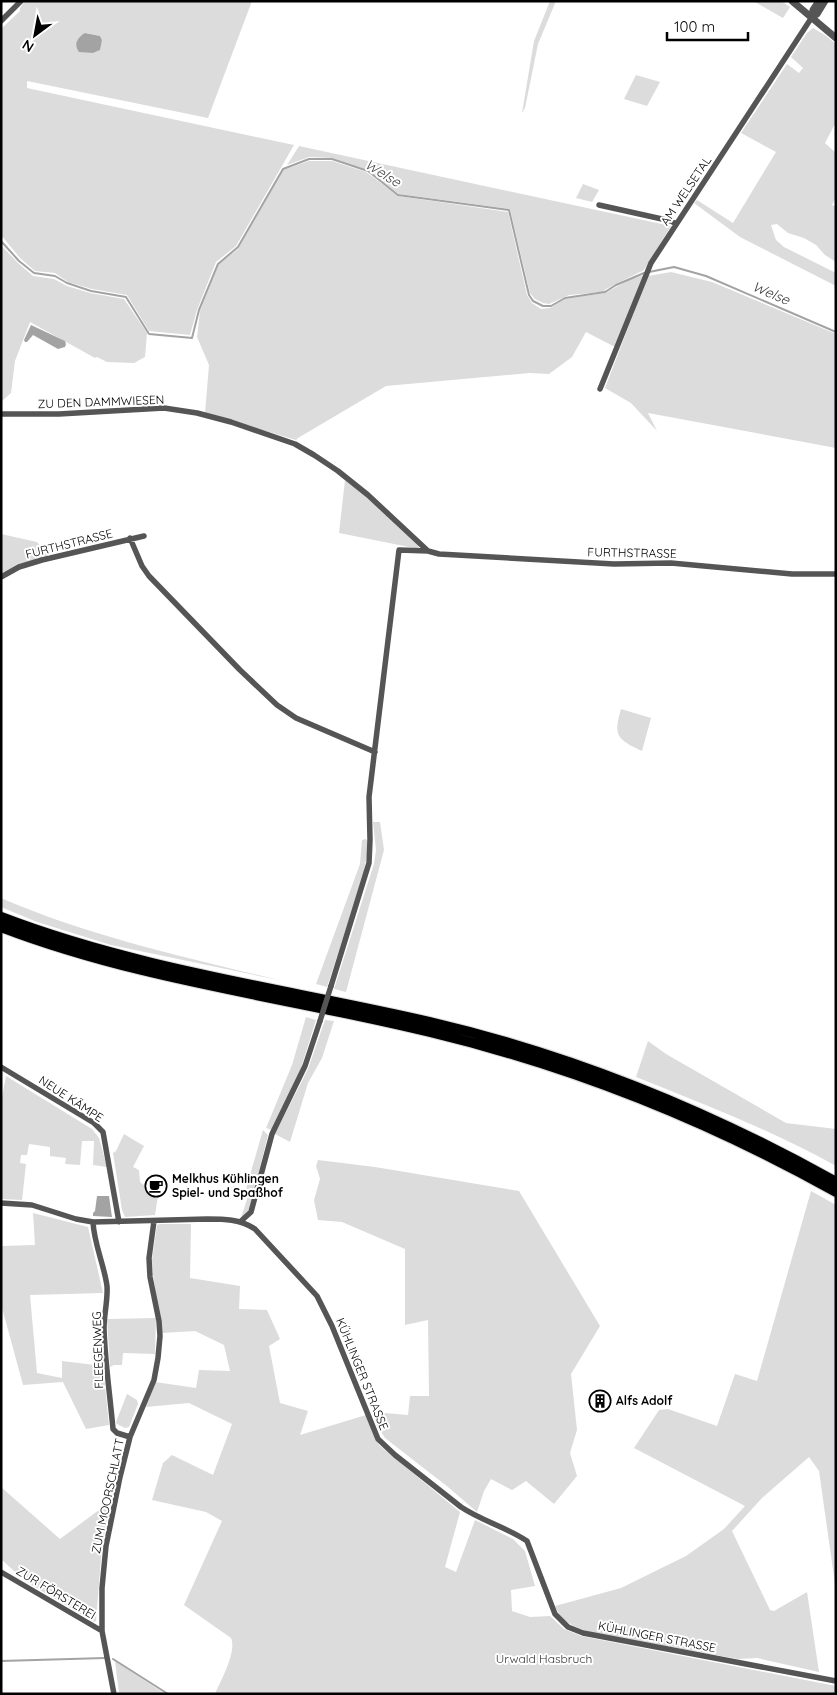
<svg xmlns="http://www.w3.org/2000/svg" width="837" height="1695" viewBox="0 0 837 1695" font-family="Quicksand,sans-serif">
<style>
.green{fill:#dcdcdc;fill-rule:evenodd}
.water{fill:#a3a3a3}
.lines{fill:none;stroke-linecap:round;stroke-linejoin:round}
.stream{stroke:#a3a3a3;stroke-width:2}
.motorway-casing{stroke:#dbdbdb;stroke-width:12}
.minor{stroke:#555;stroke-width:5.5}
.tertiary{stroke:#555;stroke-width:7}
.motorway{stroke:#000;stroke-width:10}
.minor-bridge{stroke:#555;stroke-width:5.5}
.labels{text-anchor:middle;stroke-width:4;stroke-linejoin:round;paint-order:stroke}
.street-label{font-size:12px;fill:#000;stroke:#fff}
.poi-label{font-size:12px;font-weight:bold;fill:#000;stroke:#fff;text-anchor:start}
.park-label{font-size:12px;fill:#333;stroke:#fff}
.water-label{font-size:14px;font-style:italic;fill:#444;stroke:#fff}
</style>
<rect width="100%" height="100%" fill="#fff"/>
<!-- green -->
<path class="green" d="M25 1H252L208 118 27 81V88L294 145 236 246 216 262 197 310 190 335 149 331 127 295 92 289 68 282 55 273 35 271 20 258 1 235V29L20 11V8ZM86 33 100 36 102 40 99 50 93 53 77 41 81 36Z
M550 1H556L538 44 525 108 522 113 534 41Z
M756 1H781L790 7 783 18 755 2Z
M813 28 825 35 836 44V122L825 143 836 153V197L832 205 836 207V262L825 255 816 245 804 238 788 233 777 224 771 225 776 240 784 247 836 273V286L740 237 694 203 697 200 733 223 776 152 741 133 787 64 799 73 803 68 791 57 807 33Z
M636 75 660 82 647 106 624 99Z
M299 146 671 226 644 270 606 289 603 292 569 295 549 304 543 303 535 299 530 293 510 209 399 194 368 170 332 158 309 157 287 165Z
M309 161H332L366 172 398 196 508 212 527 295 532 303 541 309 550 308 565 299 605 293 629 280 644 275 615 347 586 332 572 357 549 374 530 373 386 386 298 438 296 440 205 413 209 365 197 337 200 311 219 264 238 249 283 170Z
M583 184 599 190 592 202 576 198Z
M1 245 17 262 33 276 54 279 67 286 90 293 124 299 147 333 145 357 134 363 107 362 97 357 95 358 30 322 15 361 11 393 1 402Z
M671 272 712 282 836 334V448L648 413 657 431 631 403 605 388 648 276Z
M345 480 372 501 418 544 419 549 339 533Z
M1 534 37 542 49 557 19 565 1 574Z
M621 709 651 718 642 751C617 739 613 736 621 709Z
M373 822H380L384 850 346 992 334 989 374 864 376 850Z
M366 839 369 843 363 877 327 987 316 984 360 864 362 840Z
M1 898C91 937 188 958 283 981L111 945 37 922 1 907Z
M306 1017 316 1020 301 1068 272 1130 266 1128 292 1065Z
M325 1020 334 1021 322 1058 308 1083 290 1142 275 1134 308 1069Z
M648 1041 666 1054 786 1123 836 1129V1166C772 1130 703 1104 636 1077Z
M6 1076 92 1129 99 1138 107 1167 93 1165 94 1141H82L80 1165 65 1164 66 1158 50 1156V1147L29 1144 27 1155H21L20 1163 26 1164 22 1200 1 1199V1103Z
M263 1130 268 1135 249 1211 241 1218 249 1193 246 1189Z
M124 1134 144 1146 133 1167 139 1170 140 1182 158 1196 155 1215 125 1217 122 1210 113 1153 116 1151Z
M318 1160 375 1167 519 1191 600 1326 571 1374 577 1430 570 1453 577 1476 554 1504 526 1481 512 1490 491 1479 484 1491 477 1512 448 1487 385 1438 380 1430 374 1412 408 1415 410 1396H429L428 1320 405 1325V1249L342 1222 318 1220 314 1200 320 1179 316 1166Z
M811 1191 836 1205V1591L819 1471 809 1457 762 1498 732 1531 770 1610 774 1611 807 1592 819 1672 757 1658 738 1659 593 1633C577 1628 562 1623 555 1606L621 1588 686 1556 724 1529 745 1506 634 1448 659 1410 668 1409 717 1426 735 1374 757 1381Z
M33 1213 88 1227 103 1293 30 1295 37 1373 62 1378V1361L103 1366 109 1425 86 1429 63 1382 23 1385 1 1304V1246L35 1245Z
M160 1224H191L190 1278 240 1286 239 1309 267 1310 280 1339 269 1346 280 1403 308 1411 300 1435 366 1415 379 1445 460 1512 445 1567 456 1572 475 1520 513 1539 525 1551 535 1586 511 1590 512 1611 530 1617 550 1616 564 1629 581 1636 836 1686V1694H215C221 1680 237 1652 231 1638L184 1605 222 1521 206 1512 152 1500 163 1463 172 1455 213 1475 232 1424 189 1403 146 1407 155 1382 196 1388 199 1370 230 1371 224 1345 195 1331 162 1333 153 1274 152 1260 157 1225Z
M156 1318 155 1354 123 1353 122 1365H114L110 1367 107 1319Z
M127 1394 137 1400 138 1404 129 1427 125 1428 117 1424 116 1422Z
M1 1487 60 1539 111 1501 102 1545 96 1621 94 1622 25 1581 1 1559Z
M115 1661 165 1694H119Z"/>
<!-- water -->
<path class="water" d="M85 33 100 36 102 40 100 50 93 53 79 52C73 44 78 37 85 33Z
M31 325 65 341 66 344 65 347 58 349 33 335 27 342H25L24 340Z
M97 1196H109L112 1217 93 1216V1213L95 1211Z"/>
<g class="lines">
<!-- stream -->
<path class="stream" d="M1 241 19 261 34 273 55 276 67 283 91 291 126 297 149 334 192 338 199 310 218 264 238 247 283 169 309 159H332L368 171 398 195 509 210 529 295 533 301 543 306H551L565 298 605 292 616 285 644 273
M649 272 674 267 706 276 836 332
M113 1659 168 1694
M1 1661 105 1658"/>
<!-- motorway casing -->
<g class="motorway-casing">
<path id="motorway" d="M1 917C139 970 287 989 430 1022 571 1055 709 1111 836 1182
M1 927C139 980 287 997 430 1032 572 1066 709 1121 836 1192"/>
</g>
<!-- minor -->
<path class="minor" d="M1 21 21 1
M599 205 671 221 676 224
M600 389 651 263 812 17
M1 414H59L164 408 197 413 231 422 295 444 314 455 338 471 368 495 428 551 439 554 614 564 671 563 792 574H836
M130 538 142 566 149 576 240 670 277 705 296 718 375 752
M1 577 19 567 42 560 144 536
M331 986 369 863 370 840 369 797 399 550 428 551
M1 1067 94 1123 103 1132 119 1222
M1 1203 32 1205 76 1219 93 1222 207 1219C224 1219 240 1219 255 1229L317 1296 332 1326 378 1439 395 1455 461 1507C482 1521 506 1527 527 1541L555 1614 568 1627 583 1633 836 1681
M93 1222C94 1244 104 1264 107 1286 108 1300 104 1314 104 1328 105 1362 110 1395 113 1429L117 1433 130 1437
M240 1222 251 1212 272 1134 305 1066 320 1021
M1 1572 102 1631
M114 1694 102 1631V1588L106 1546 120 1477 130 1437 154 1380 158 1358 160 1336 159 1321 150 1277 149 1258 154 1221"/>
<!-- tertiary -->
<path class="tertiary" d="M792 1 836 38
M812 17 817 14 825 1
M812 17 813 10 819 1"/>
<!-- motorway -->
<use href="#motorway" class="motorway"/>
<!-- minor-bridge -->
<path class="minor-bridge" d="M320 1021 331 986"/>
</g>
<!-- icons -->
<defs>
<g id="cafe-ring" transform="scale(1.125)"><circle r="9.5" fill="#fff" stroke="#000" stroke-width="1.5"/><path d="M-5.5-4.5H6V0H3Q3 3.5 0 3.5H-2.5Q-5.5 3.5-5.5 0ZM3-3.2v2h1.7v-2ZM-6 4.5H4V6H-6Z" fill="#000"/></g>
<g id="building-ring" transform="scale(1.125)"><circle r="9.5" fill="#fff" stroke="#000" stroke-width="1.5"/><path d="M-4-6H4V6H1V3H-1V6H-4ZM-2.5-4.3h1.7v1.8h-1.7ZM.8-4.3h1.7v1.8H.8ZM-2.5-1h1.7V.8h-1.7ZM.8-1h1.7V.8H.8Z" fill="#000"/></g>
</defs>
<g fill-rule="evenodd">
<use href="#cafe-ring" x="156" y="1186"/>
<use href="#building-ring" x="600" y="1401"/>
</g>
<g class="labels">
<!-- street labels -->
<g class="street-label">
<text transform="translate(686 191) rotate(-56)" y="4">AM WELSETAL</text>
<text transform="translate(101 402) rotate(-2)" y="4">ZU DEN DAMMWIESEN</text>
<text transform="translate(69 544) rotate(-14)" y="4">FURTHSTRASSE</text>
<text transform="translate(632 553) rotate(1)" y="4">FURTHSTRASSE</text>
<text transform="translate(71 1099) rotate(33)" y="4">NEUE KÄMPE</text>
<text transform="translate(98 1350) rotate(-92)" y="4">FLEEGENWEG</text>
<text transform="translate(362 1374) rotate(68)" y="4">KÜHLINGER STRASSE</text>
<text transform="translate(108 1496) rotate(-78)" y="4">ZUM MOORSCHLATT</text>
<text transform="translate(56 1593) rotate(31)" y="4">ZUR FÖRSTEREI</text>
<text transform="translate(657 1637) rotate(11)" y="4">KÜHLINGER STRASSE</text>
</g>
<!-- poi labels -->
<g class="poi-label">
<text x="172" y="1183">Melkhus Kühlingen<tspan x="172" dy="14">Spiel- und Spaßhof</tspan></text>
<text x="616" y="1405">Alfs Adolf</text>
</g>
<!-- park labels -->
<g class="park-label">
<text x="544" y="1663">Urwald Hasbruch</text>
</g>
<!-- water labels -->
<g class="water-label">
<text transform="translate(383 173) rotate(32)" y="5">Welse</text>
<text transform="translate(771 293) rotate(23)" y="5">Welse</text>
</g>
</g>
<!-- border -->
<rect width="837" height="1695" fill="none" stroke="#000000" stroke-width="5"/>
<!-- north arrow -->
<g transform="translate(35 35) rotate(212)" stroke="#ffffff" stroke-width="4" paint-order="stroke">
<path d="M0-4L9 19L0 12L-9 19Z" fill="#000000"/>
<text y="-8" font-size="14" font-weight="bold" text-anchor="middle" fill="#000000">N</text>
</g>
<!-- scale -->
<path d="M667 32v8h81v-8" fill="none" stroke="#000000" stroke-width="2.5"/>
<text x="674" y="32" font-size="15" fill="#000000" stroke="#ffffff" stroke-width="4" paint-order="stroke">100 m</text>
</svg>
